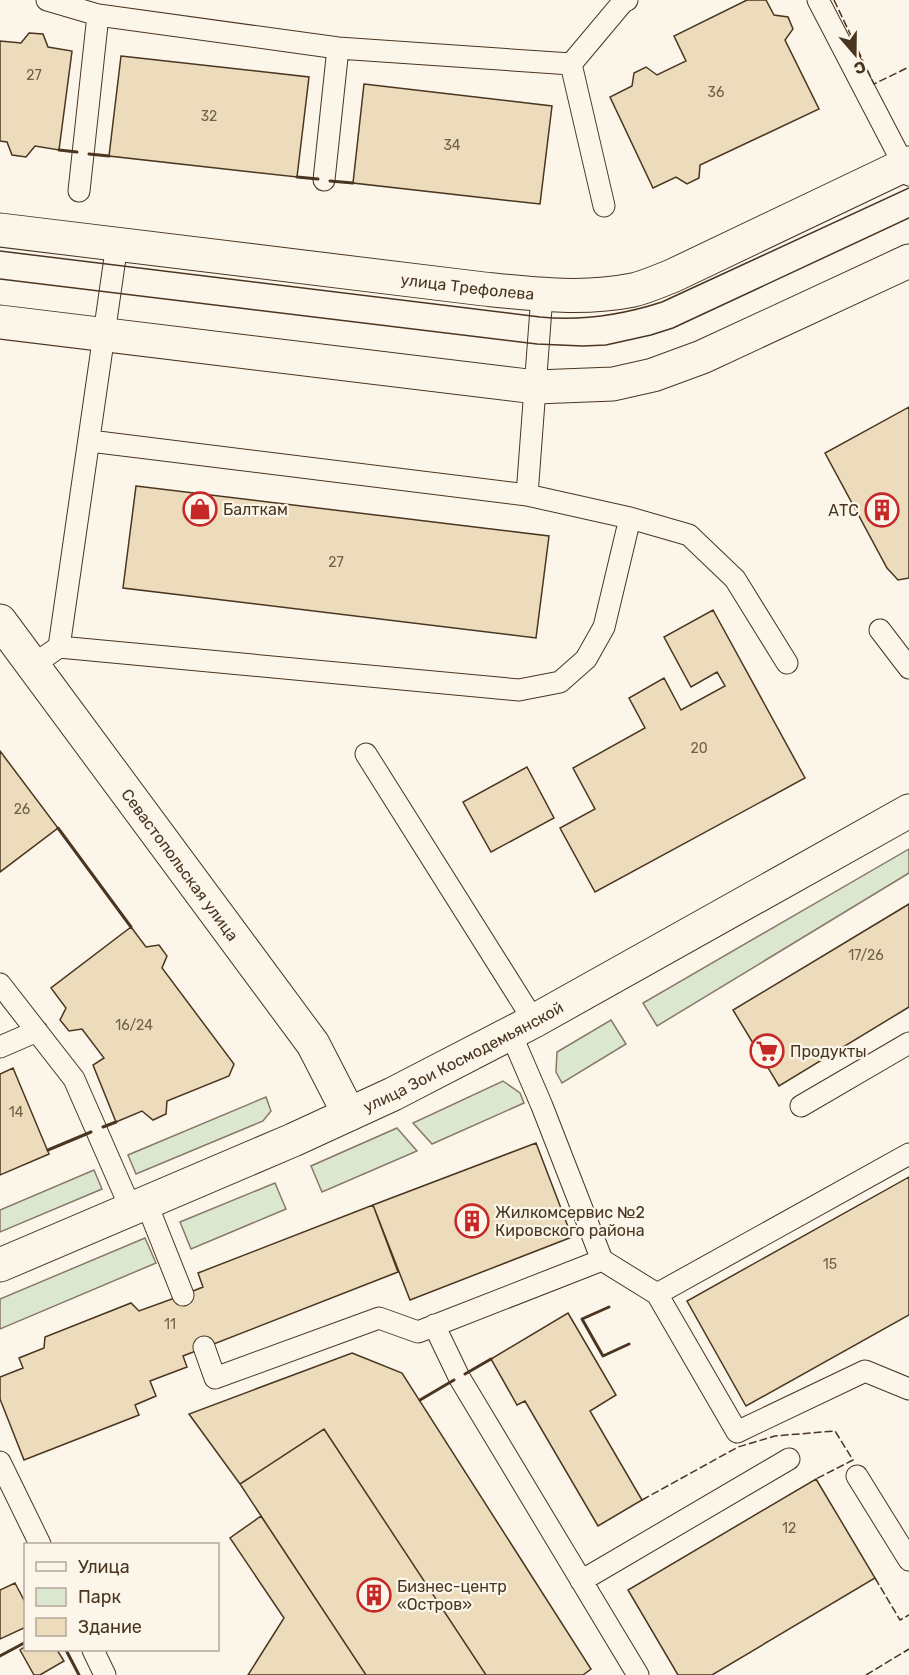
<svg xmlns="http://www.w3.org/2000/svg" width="909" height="1675" viewBox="0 0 909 1675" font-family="Rubik,sans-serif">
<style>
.green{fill:#dce7d0;stroke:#887966;stroke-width:1.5}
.building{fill:#ecdcbc;stroke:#4a3520;stroke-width:1.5}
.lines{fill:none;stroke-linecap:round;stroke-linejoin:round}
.lane-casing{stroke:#4a3520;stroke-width:23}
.street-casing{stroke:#4a3520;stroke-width:35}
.secondary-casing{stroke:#4a3520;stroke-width:35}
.lane{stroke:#fbf6e9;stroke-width:21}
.street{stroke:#fbf6e9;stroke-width:33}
.secondary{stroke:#fbf6e9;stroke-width:33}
.tram{stroke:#4a3520;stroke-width:1.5}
.fence{stroke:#4a3520;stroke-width:1.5;stroke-dasharray:8 3;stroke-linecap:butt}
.wall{stroke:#4a3520;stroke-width:3}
.labels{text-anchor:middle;stroke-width:4.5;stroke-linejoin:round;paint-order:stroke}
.number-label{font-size:14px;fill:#725f47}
.street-label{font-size:16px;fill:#4a3520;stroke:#fbf6e9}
.poi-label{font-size:16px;fill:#4a3520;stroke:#fbf6e9;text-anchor:start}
</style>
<rect width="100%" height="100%" fill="#fbf6e9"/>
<!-- green -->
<path class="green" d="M909 849V873L657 1026 643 1003Z
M611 1020 626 1044 562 1083 556 1072 557 1052Z
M503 1081 520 1093 524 1103 432 1144 413 1123Z
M266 1097 271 1111 263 1121 136 1174 128 1155Z
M397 1128 417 1151 322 1192 311 1166Z
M94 1170 102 1189 0 1232V1210Z
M275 1183 286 1209 191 1249 180 1222Z
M145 1238 156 1263 0 1329V1299Z"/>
<!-- building -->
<path class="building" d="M747 0H766L774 15 788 17 793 29 785 40 819 109 700 165 699 178 687 184 676 177 653 188 610 97 632 86 634 73 646 67 657 75 686 61 674 36Z
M29 33 43 34 48 47 72 51 59 150 35 146 26 157 12 155 7 142 0 141V41L21 43Z
M121 56 309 77 297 177 109 156Z
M364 84 552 106 540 204 353 183Z
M909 407V578L898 580 887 568 825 453Z
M136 486 549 536 536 638 123 588Z
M713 610 805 778 595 892 560 828 595 809 573 768 645 728 629 698 664 678 681 710 725 686 717 672 691 687 664 637Z
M0 751 58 828 0 872Z
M527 767 554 818 491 852 463 802Z
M909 904V1007L779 1086 733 1010Z
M131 927 146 947 159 945 167 956 162 968 234 1064 229 1076 167 1101 166 1114 153 1120 142 1111 116 1122 93 1065 104 1058 82 1029 69 1031 60 1020 66 1008 51 988Z
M13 1068 49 1154 0 1175V1074Z
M536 1143 572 1237 410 1300 373 1205Z
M909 1177V1315L746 1406 687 1301Z
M373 1205 398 1272 183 1356 187 1367 150 1381 156 1396 135 1405 139 1415 24 1460 0 1399V1377L23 1368 19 1358 44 1348 45 1337 131 1303 139 1311 183 1295 203 1287 198 1273Z
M568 1313 616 1395 590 1411 642 1500 598 1526 525 1401 517 1405 491 1359Z
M352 1353 402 1373 591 1669 583 1675H486L324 1429 240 1484 189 1414Z
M324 1429 486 1675H366L240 1484Z
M816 1479 875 1578 712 1675H678L628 1590Z
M261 1516 366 1675H248L284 1618 230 1538Z
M15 1583 26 1604V1627L0 1639V1590Z
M26 1646V1650H57L64 1661 40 1675H34L20 1650Z"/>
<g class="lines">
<!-- lane casing -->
<g class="lane-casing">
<path id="lane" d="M47 0 98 15 338 48 571 64 623 2 627 0
M818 0 909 175
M571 64 604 206
M324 180 338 48
M79 191 98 15
M90 441 527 495 630 518 689 535 735 579 787 663
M527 495 542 295
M880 630 909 668
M59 647 117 244
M33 665 59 647 519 690 560 682 586 659 604 627 630 518
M366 754 534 1021
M0 984 74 1079 131 1209
M511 1034 542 1106 602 1260 657 1294 737 1432 865 1371 909 1389
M0 1047 37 1031
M801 1106 909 1043
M146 1202 183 1295
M657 1294 909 1154
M434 1325 459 1377 638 1675
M204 1347 215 1378 379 1318 418 1332 602 1260
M0 1462 40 1544
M857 1476 909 1560
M581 1581 789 1459
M93 1650 105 1675"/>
</g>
<!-- street casing -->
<g class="street-casing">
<g id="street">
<path id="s1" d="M0 621 313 1044 349 1114"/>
<path id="s2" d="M0 1265 293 1140 393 1094 534 1021 909 811"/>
</g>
</g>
<!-- secondary casing -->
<g class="secondary-casing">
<g id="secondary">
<path id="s3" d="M0 230 484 289C533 294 584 300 633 290 646 287 659 281 672 276L909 163"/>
<path d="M0 322 536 387 613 384 653 375 702 357 909 261"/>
</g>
</g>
<!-- lane -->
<use href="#lane" class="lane"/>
<!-- street -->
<use href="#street" class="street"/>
<!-- secondary -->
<use href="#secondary" class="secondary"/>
<!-- tram -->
<path class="tram" d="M0 251 540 317C582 321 622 315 662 302L909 188
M0 279 537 344 583 346 606 345 651 335 673 328 909 218"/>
<!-- fence -->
<path class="fence" d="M834 0 874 84 909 67
M642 1500 738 1447 775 1436 835 1431 853 1460 816 1479
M875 1578 900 1620 909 1615
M866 1675 909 1649"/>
<!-- wall -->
<path class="wall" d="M59 150 77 152
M89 154 109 156
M297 177 318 179
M330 181 353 183
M58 828 131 927
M103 1127 116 1122
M48 1150 91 1132
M609 1307 582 1319 603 1356 629 1344
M465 1374 491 1359
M420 1400 454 1380
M66 1650 79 1675
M0 1656 26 1642"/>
</g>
<!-- icons -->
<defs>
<g id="shop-ring" transform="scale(1.725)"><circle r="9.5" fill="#fbf6e9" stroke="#c62828" stroke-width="1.5"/><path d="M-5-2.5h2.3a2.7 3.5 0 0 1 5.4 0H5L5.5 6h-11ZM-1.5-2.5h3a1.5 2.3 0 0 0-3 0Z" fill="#c62828"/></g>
<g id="building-ring" transform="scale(1.725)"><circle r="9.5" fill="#fbf6e9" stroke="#c62828" stroke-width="1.5"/><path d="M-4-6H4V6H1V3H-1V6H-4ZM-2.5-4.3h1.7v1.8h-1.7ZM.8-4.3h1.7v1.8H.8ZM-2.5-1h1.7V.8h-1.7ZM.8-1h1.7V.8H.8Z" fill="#c62828"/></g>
<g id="supermarket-ring" transform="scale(1.725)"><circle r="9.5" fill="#fbf6e9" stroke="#c62828" stroke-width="1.5"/><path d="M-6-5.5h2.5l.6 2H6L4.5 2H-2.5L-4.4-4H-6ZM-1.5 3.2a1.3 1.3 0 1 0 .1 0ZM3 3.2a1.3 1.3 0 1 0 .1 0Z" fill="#c62828"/></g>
</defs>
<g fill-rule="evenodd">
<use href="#shop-ring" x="200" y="509"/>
<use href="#building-ring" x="882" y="510"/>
<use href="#supermarket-ring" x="767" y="1051"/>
<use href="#building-ring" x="472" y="1221"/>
<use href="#building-ring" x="374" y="1595"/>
</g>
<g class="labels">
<!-- number labels -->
<g class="number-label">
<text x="34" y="80">27</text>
<text x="716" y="97">36</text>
<text x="209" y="121">32</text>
<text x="452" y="150">34</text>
<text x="336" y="567">27</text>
<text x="699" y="753">20</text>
<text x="22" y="814">26</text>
<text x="866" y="960">17/26</text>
<text x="134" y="1030">16/24</text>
<text x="16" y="1117">14</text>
<text x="830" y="1269">15</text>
<text x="170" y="1329">11</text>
<text x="789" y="1533">12</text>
</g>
<!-- street labels -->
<g class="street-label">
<text dy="6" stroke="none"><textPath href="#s3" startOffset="471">улица Трефолева</textPath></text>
<text dy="6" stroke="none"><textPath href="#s1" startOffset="303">Севастопольская улица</textPath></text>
<text dy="6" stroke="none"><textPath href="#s2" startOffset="508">улица Зои Космодемьянской</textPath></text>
</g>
<!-- poi labels -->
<g class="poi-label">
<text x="223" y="515">Балткам</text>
<text x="859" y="516" text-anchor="end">АТС</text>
<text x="790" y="1057">Продукты</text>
<text x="495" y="1218">Жилкомсервис №2<tspan x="495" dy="18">Кировского района</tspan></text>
<text x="397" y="1592">Бизнес-центр<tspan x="397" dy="18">«Остров»</tspan></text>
</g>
</g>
<!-- legend -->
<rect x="24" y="1543" width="195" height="108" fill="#fbf6e9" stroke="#b4a999" stroke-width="1.5"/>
<rect x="36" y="1562" width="30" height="9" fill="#fbf6e9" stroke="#b4a999" stroke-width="1.5"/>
<text x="78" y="1573" font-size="18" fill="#4a3520">Улица</text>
<rect x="36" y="1588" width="30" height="18" fill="#dce7d0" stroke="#b4a999" stroke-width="1.5"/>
<text x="78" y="1603" font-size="18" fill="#4a3520">Парк</text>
<rect x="36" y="1618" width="30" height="18" fill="#ecdcbc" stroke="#b4a999" stroke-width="1.5"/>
<text x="78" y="1633" font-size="18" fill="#4a3520">Здание</text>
<!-- north arrow -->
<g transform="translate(855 54) rotate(160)" stroke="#fbf6e9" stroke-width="4.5" paint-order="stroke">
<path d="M0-4.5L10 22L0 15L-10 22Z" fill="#4a3520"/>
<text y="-9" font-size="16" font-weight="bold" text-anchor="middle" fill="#4a3520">С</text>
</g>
</svg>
